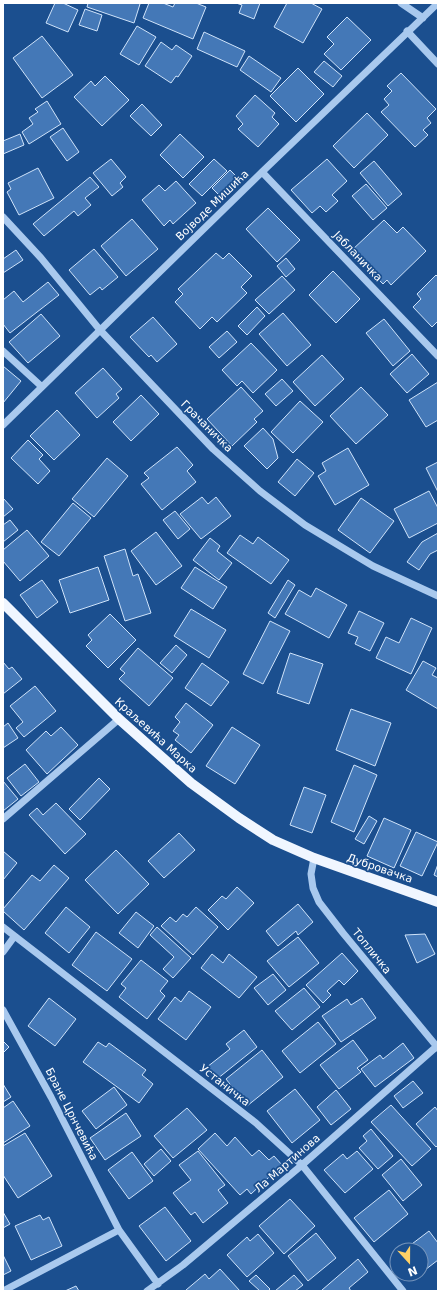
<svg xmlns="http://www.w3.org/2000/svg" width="441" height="1294" viewBox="0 0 441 1294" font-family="'DejaVu Sans',sans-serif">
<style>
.building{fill:#4478b7;stroke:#cfe3fa}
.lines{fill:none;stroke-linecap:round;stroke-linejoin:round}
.minor{stroke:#a9c9ee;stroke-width:7}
.major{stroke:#f0f6ff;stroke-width:10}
.labels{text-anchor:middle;stroke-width:3.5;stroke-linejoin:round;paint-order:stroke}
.street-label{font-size:11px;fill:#fff;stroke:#1b4f8f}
</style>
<rect width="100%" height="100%" fill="#1b4f8f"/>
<!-- building -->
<path class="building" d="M55 3H63L78 10 68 32 46 23Z
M88 3H137L140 4 134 23 87 7Z
M149 3H163L173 7 175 3H196L206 7 193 39 143 18Z
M236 3H260L254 19 239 13 242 5Z
M287 3H311L322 9 303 43 274 27Z
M85 9 102 15 97 31 79 25Z
M347 17 371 40 341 70 324 54 334 44 327 37Z
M137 26 156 37 139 65 120 54Z
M204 32 245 51 237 67 197 49Z
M42 36 73 75 42 98 13 58Z
M161 42 172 50 176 45 192 56 178 77 176 76 171 83 145 66Z
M249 56 281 78 271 92 240 70Z
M324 61 342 76 333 87 314 72Z
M298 68 324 94 296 122 270 96Z
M401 73 436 109 427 118 431 123 423 130 428 135 415 147 381 112 389 105 384 99 392 91 387 86Z
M105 76 129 100 102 126 74 97 91 81 95 86Z
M255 95 275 113 272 117 279 124 258 147 238 129 243 124 236 116Z
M47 101 61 124 29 144 22 132 33 124 29 118 38 112 35 109Z
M142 104 162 125 151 136 130 116Z
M367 113 388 135 354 168 333 146Z
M63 128 79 152 67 161 50 137Z
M20 134 24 145 3 154V141Z
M180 134 204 157 183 178 160 155Z
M111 159 126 177 120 183 123 187 112 196 93 173Z
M214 159 227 171 202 196 189 184Z
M327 159 347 181 332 195 338 201 326 212 320 206 312 213 291 190Z
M374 161 402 194 388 206 360 173Z
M38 168 54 198 19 215 7 192 11 189 8 183Z
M230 170 239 179 221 197 212 188Z
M90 177 99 187 85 198 91 205 78 216 74 211 44 236 33 224Z
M176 181 196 203 173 224 170 220 164 226 142 200 159 185 165 191Z
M366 184 387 208 373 220 352 196Z
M268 208 300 240 277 262 246 229Z
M132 219 158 249 126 276 101 246Z
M384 220 397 233 403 227 426 251 391 285 387 280 383 284 351 251Z
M94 249 118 277 102 290 100 287 90 295 69 270Z
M16 250 23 260 3 273V259Z
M216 253 223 259 229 253 252 276 241 287 247 293 217 322 212 317 200 329 175 302 183 294 178 289Z
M286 258 295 269 286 277 277 266Z
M333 271 360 299 336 323 309 295Z
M436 275 438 277V321L432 327 413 307 421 299 417 294Z
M282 276 295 290 269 314 255 300Z
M48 282 59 295 10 333 3 324V300L14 291 23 302Z
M257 307 265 316 247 335 238 326Z
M283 313 311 345 287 366 259 334Z
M41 314 60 336 28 363 9 342Z
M153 317 177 344 157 362 151 355 149 357 130 337Z
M384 319 410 351 393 366 366 333Z
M227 331 237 342 219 358 209 347Z
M251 343 277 370 253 393 242 381 237 386 222 370Z
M412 354 429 374 407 393 390 374Z
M322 355 344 379 315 406 293 382Z
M3 366 21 381 3 403Z
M103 368 122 389 116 394 119 398 97 418 75 393Z
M282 379 293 391 276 406 265 394Z
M438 382V420L426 427 409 400Z
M241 387 263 411 254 419 257 422 232 446 207 419Z
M361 387 388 415 356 444 330 416Z
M141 395 159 414 131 441 113 422Z
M300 401 323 422 293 453 271 432Z
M57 410 80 435 54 460 30 436Z
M263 428 273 439 278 458 267 469 244 446Z
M28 440 43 455 39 459 50 471 38 484 11 458Z
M177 447 193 465 187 471 196 482 162 510 141 484 149 478 144 473Z
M348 448 369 485 335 505 318 476 326 471 322 463Z
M107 458 128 476 94 517 72 499Z
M297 459 314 473 295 496 278 482Z
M438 462V492L426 468Z
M429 491 438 508V523L409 538 394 509Z
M202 497 208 504 216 497 231 516 201 539 180 514Z
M3 498 13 509 3 517Z
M361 498 394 521 370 553 338 530Z
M73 503 91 518 59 556 41 542Z
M175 511 190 529 178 539 163 520Z
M10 520 18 530 3 542V525Z
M27 530 49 556 20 581 3 561V550Z
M156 532 182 566 156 585 131 551Z
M438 533V550L430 554 419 570 407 562 422 542Z
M240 535 253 544 258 537 289 560 271 584 227 553Z
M210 538 220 546 217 551 232 563 219 580 193 560Z
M125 549 133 576 138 574 151 613 125 621 104 556Z
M98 567 109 600 70 613 59 580Z
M195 567 227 587 213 609 181 588Z
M42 580 58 602 37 618 20 595Z
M288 580 295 585 275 618 268 613Z
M316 588 347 605 329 638 285 614 299 590 311 597Z
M191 609 226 630 209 658 174 636Z
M359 611 384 623 370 651 355 644 358 637 348 633Z
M110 614 136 640 108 668 86 646 92 640 88 635Z
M411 618 432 628 411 674 376 658 386 637 399 643Z
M270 621 290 631 263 684 243 674Z
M176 645 187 655 172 673 160 663Z
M138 648 173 678 149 706 119 679 125 673 120 669Z
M290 653 323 664 309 704 277 693Z
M423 661 436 668 432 675 438 678V709L406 690Z
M3 662 9 669 12 667 22 679 3 694Z
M202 663 229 682 211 706 185 688Z
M35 686 56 711 24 737 16 728 23 722 10 706Z
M186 703 213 725 191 753 175 740 179 735 173 731 180 722 175 717Z
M351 709 391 723 375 766 336 750Z
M8 723 18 738 3 748V727Z
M61 727 78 745 47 774 26 750 46 731 51 736Z
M232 727 260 745 235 784 206 766Z
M25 764 39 782 21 796 7 778Z
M354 765 377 775 354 832 331 822Z
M99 778 110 789 80 820 69 809Z
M3 781 18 799 3 811Z
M304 787 326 795 312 833 290 825Z
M56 803 86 834 65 854 29 815 37 808 43 815Z
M369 816 377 821 364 844 355 839Z
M384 818 411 830 394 868 367 856Z
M416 832 438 842 422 876 400 866Z
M179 833 195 850 164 878 148 861Z
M116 850 149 884 118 914 85 880Z
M3 851 17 863 3 880Z
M438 864V877L434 875Z
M54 865 69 878 24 930 3 911V909L32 875 40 881Z
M237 887 254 903 228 930 208 910 222 896 226 899Z
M298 904 313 922 298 935 296 931 278 946 266 931Z
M66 907 90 927 69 953 45 933Z
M196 907 218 927 193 955 161 926 170 917 176 922 183 914 187 917Z
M136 912 154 926 138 948 119 933Z
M157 927 191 958 173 978 163 969 174 957 150 935Z
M96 932 132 959 107 991 72 965Z
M425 934 435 954 417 963 405 935Z
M298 937 319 963 289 987 267 961Z
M342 953 358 971 344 985 339 980 327 991 331 995 323 1003 306 985Z
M212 954 223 963 229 954 257 977 239 998 201 968Z
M141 960 168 981 160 991 165 996 147 1019 119 997 126 988 121 984Z
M273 974 286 990 268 1005 254 988Z
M304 988 320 1007 292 1030 275 1011Z
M189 991 211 1007 186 1040 158 1019 175 997 181 1002Z
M49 998 76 1019 55 1046 28 1026Z
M362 998 376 1018 341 1042 322 1016 347 999 351 1005Z
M318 1022 336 1044 300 1073 282 1051Z
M244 1030 257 1047 217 1079 207 1067 230 1049 226 1044Z
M353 1040 368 1060 357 1068 361 1072 339 1089 320 1065Z
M3 1041 9 1047 3 1053Z
M98 1042 106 1047 109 1043 146 1070 142 1075 153 1084 139 1103 83 1062Z
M403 1043 414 1058 375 1087 361 1069 380 1055 383 1059Z
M262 1050 283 1077 247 1106 226 1079Z
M413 1081 423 1093 403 1108 394 1096Z
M3 1084 11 1097 3 1102Z
M114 1087 127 1105 96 1129 82 1111Z
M295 1089 320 1120 292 1143 267 1111Z
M336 1090 351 1109 331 1125 317 1107Z
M13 1101 30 1126 3 1143V1108Z
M391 1105 431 1149 412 1166 371 1122Z
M435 1107 438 1111V1145L436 1147 416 1124Z
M187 1108 207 1130 173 1158 154 1136Z
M126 1113 141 1136 105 1160 90 1138Z
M371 1129 393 1156 378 1169 359 1148 367 1141 363 1136Z
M25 1133 52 1176 18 1198 3 1175V1146Z
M215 1133 227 1146 235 1137 252 1156 259 1150 269 1160 274 1156 282 1165 251 1194 247 1189 240 1195 198 1149Z
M161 1149 171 1161 154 1176 144 1164Z
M198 1151 225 1185 218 1190 228 1203 203 1223 195 1212 191 1215 173 1193 191 1180 179 1165Z
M357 1151 373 1169 345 1193 324 1170 343 1154 347 1159Z
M132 1152 153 1181 129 1199 108 1170Z
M401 1159 422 1185 403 1201 382 1175Z
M389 1190 408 1214 374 1242 354 1218Z
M290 1199 315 1226 284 1254 259 1226Z
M165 1207 191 1241 166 1261 139 1226Z
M3 1212 10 1224 3 1228Z
M40 1215 43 1220 49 1217 62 1246 31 1260 15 1226Z
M429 1231 438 1243V1260L421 1273V1250H404Z
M316 1233 336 1258 308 1281 288 1256Z
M258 1234 274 1253 247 1277 227 1255 247 1237 250 1241Z
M3 1255 11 1271 3 1275Z
M358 1259 368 1272 349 1288 351 1291H322V1290Z
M220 1269 240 1291H187L186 1290 205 1274 209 1279Z
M409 1274H420L413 1279Z
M256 1275 270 1289 268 1291H260L249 1281Z
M294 1275 303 1285 295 1291H275Z
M76 1286 79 1291H65Z"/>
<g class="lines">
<!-- minor -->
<path class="minor" d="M401 3 423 18
M407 31 438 64
M262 172 438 356
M3 217 41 258 100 330 213 449 260 491 305 525 373 566 438 596
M3 351 41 386
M3 425 262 172 438 3
M3 819 119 719
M314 858 311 874 313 888 319 902 343 933 438 1048
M3 927 256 1123 302 1165 403 1291
M3 952 14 937
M3 1010 51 1097 119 1230 158 1284
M3 1291 119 1230
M147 1291 183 1265 302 1165 436 1047"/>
<!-- major -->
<path class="major" d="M3 603 119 719 191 783 239 818 273 840 314 858 438 902"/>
</g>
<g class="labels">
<!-- street labels -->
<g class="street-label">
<text transform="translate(212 205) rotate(-44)" y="4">Војводе Мишића</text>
<text transform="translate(358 256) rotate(46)" y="4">Јабланичка</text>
<text transform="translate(207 426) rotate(45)" y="4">Грачаничка</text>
<text transform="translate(156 735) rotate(42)" y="4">Краљевића Марка</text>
<text transform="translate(380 868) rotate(19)" y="4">Дубровачка</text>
<text transform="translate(372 951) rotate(51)" y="4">Топличка</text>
<text transform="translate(225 1085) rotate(38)" y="4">Устаничка</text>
<text transform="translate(72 1114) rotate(63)" y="4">Бране Црнчевића</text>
<text transform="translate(287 1163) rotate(-41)" y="4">Ла Мартинова</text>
</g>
</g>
<!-- border -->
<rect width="441" height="1294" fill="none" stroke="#ffffff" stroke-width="8"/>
<!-- north arrow -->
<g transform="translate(409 1262) rotate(159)"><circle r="19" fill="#1b4f8f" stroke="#7695bc"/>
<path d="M0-3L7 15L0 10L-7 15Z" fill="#ffd166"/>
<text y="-6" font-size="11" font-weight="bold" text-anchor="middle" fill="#ffffff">N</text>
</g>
</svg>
